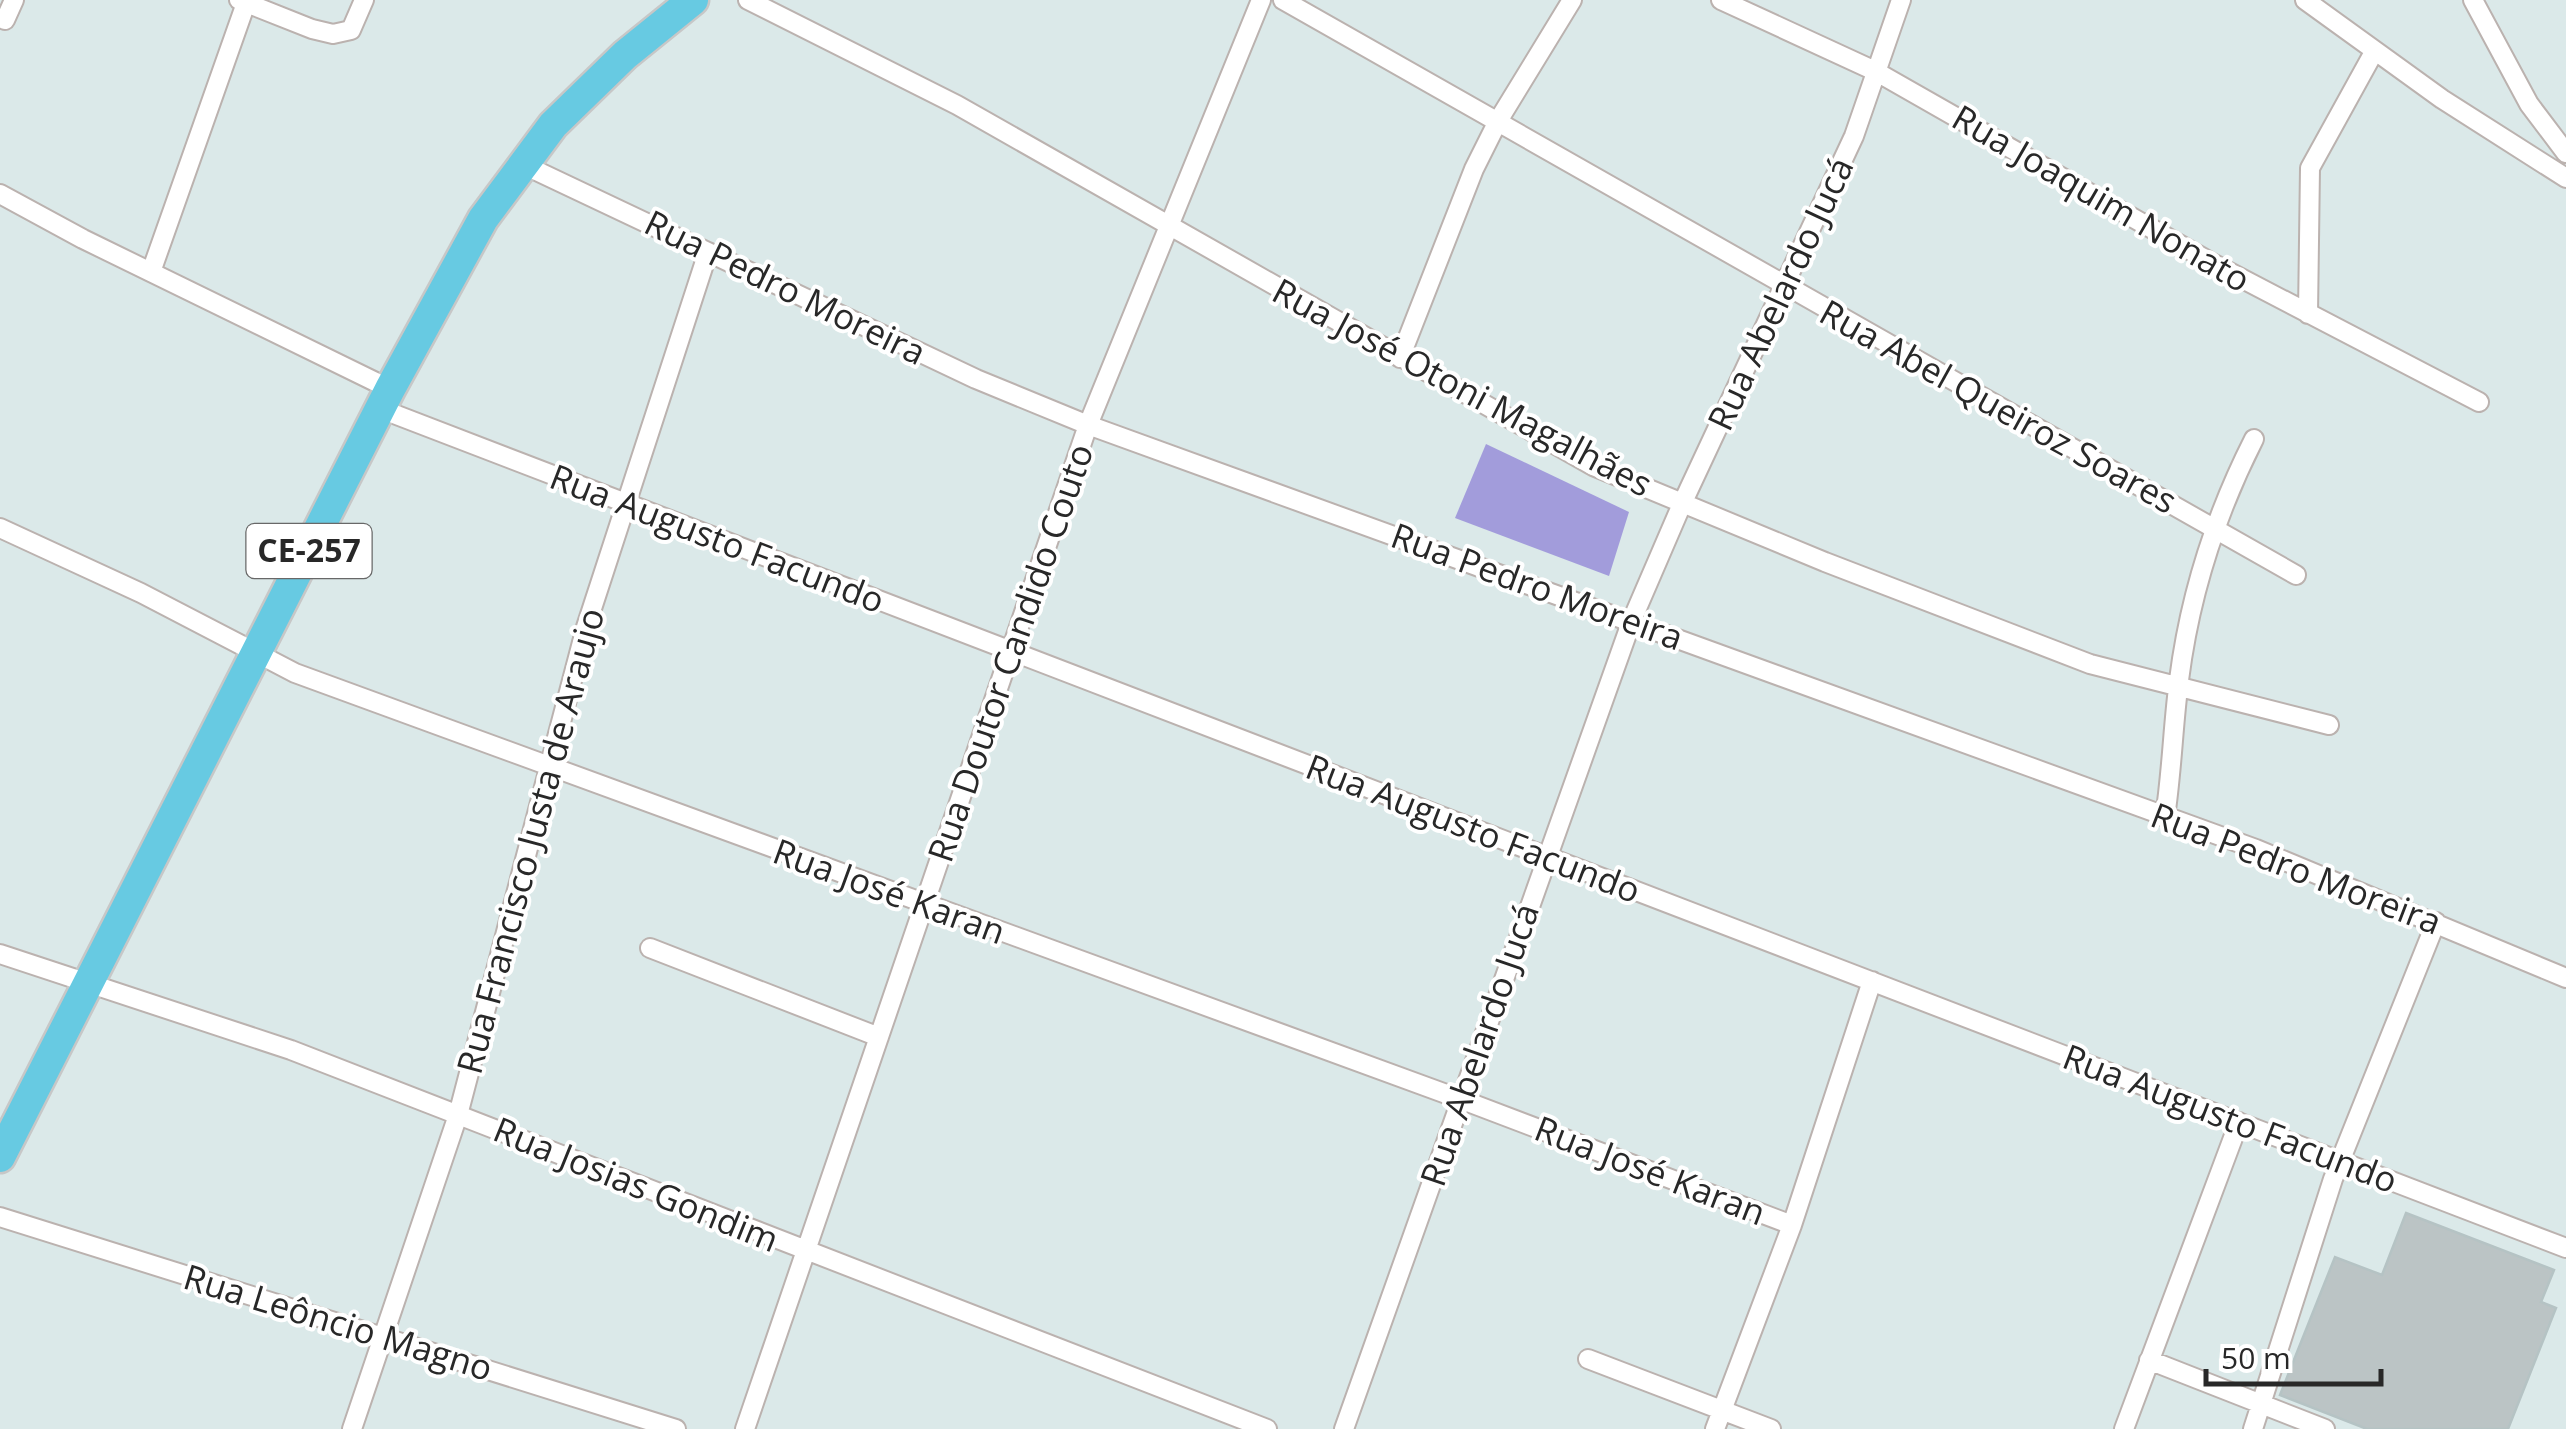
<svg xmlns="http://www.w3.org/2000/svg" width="2566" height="1429" viewBox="0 0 2566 1429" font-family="'Open Sans',sans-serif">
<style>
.green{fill:#a29cdb}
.building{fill:#bbc4c5;stroke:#b5c3c4;stroke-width:2.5}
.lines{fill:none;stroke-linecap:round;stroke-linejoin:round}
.minor-casing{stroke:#bbb2af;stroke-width:22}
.primary-casing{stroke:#c7c7c7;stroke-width:35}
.minor{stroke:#fff;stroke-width:18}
.primary{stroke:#67cae2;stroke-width:30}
.labels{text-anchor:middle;stroke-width:8;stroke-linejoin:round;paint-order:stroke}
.shield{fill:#fff;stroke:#686868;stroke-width:2.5}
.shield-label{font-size:32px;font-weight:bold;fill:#282828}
.street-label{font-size:35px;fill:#282828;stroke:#fff}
</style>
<rect width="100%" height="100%" fill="#dbe9e9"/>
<!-- green -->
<path class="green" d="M1486 444 1629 512 1609 576 1455 518Z"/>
<!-- building -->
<path class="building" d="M2406 1213 2554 1270 2541 1302 2556 1308 2508 1429H2367L2280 1395 2335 1257 2382 1275Z"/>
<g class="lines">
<!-- minor casing -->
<g class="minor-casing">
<path id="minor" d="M239 0 312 29 333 34 351 30 364 0
M748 0 957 105 1593 466 1825 562 2090 664 2329 725
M1283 0 2296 575
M1721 0 1875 71 2214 264 2479 402
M2305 0 2442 99 2566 178
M2473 0 2529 104 2566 153
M5 20 14 0
M522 164 976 379 1088 425 2256 849 2566 978
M0 194 83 239 390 389
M151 272 246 3
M2308 314 2310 168 2374 52
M1400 358 1474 169 1498 121 1572 0
M381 409 2566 1248
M0 528 141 593 295 673 1460 1099 1792 1225
M2165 817C2172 771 2173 725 2179 680 2190 593 2215 516 2254 439
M650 948 879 1037
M0 954 291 1050 1267 1429
M0 1217 676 1429
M1588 1359 1771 1429
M2149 1360 2325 1429
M352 1429 458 1115 586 627 708 252
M745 1429 1088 425 1261 0
M1344 1429 1632 620 1682 504 1854 136 1901 0
M1715 1429 1792 1225 1872 981
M2124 1429 2239 1122
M2253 1429 2333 1179 2436 922"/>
</g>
<!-- primary casing -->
<g class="primary-casing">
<path id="primary" d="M0 1157 390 389 483 219 553 125 625 55 693 0"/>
</g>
<!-- minor -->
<use href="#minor" class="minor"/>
<!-- primary -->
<use href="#primary" class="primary"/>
</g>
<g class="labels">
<!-- shield labels -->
<rect class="shield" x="246.5" y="524" width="125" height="54" rx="8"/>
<g class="shield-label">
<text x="309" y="562">CE-257</text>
</g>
<!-- street labels -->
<g class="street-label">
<text transform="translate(2101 199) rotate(30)" y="12">Rua Joaquim Nonato</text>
<text transform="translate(785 288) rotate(26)" y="12">Rua Pedro Moreira</text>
<text transform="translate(1781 294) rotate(-65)" y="12">Rua Abelardo Jucá</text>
<text transform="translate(1462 388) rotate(28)" y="12">Rua José Otoni Magalhães</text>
<text transform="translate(1998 407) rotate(29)" y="12">Rua Abel Queiroz Soares</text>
<text transform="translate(717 539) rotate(21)" y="12">Rua Augusto Facundo</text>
<text transform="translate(1537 587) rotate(20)" y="12">Rua Pedro Moreira</text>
<text transform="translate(1011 653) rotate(-71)" y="12">Rua Doutor Candido Couto</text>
<text transform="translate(1473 829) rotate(21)" y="12">Rua Augusto Facundo</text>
<text transform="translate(531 841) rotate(-75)" y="12">Rua Francisco Justa de Araujo</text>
<text transform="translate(2296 869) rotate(21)" y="12">Rua Pedro Moreira</text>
<text transform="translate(889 892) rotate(20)" y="12">Rua José Karan</text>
<text transform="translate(1480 1045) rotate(-71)" y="12">Rua Abelardo Jucá</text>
<text transform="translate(2230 1119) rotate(21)" y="12">Rua Augusto Facundo</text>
<text transform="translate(1650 1171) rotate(21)" y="12">Rua José Karan</text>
<text transform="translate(636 1185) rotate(22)" y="12">Rua Josias Gondim</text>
<text transform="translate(338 1323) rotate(17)" y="12">Rua Leôncio Magno</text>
</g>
</g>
<!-- scale -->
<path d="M2206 1369v15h175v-15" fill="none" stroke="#282828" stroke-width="5"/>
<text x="2221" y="1369" font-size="30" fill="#282828" stroke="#ffffff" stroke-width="8" paint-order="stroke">50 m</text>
</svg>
